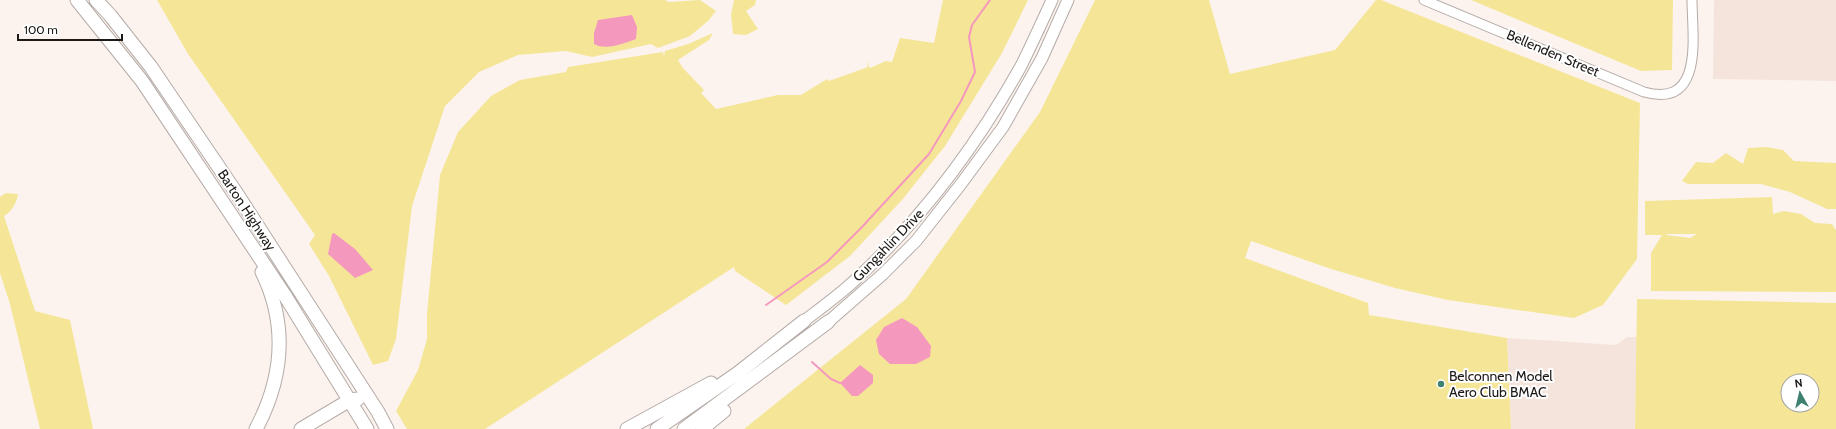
<svg xmlns="http://www.w3.org/2000/svg" width="1836" height="429" viewBox="0 0 1836 429" font-family="Cabin,sans-serif">
<style>
.built{fill:#f5e4dc}
.green{fill:#f5e697;fill-rule:evenodd}
.water{fill:#f598be}
.lines{fill:none;stroke-linecap:round;stroke-linejoin:round}
.stream{stroke:#f598be;stroke-width:2}
.minor-casing{stroke:#b4aba7;stroke-width:11}
.major-casing{stroke:#b4aba7;stroke-width:13}
.highway-casing{stroke:#b4aba7;stroke-width:15}
.minor{stroke:#fff;stroke-width:9}
.major{stroke:#fff;stroke-width:11}
.highway{stroke:#fff;stroke-width:13}
.poi-dot{fill:#3f8171;stroke:#fff;stroke-width:1.5}
.labels{text-anchor:middle;stroke-width:4;stroke-linejoin:round;paint-order:stroke}
.street-label{font-size:14px;fill:#1c1917;stroke:#fff}
.poi-label{font-size:14px;fill:#1c1917;stroke:#fff;text-anchor:start}
</style>
<rect width="100%" height="100%" fill="#fcf3ef"/>
<!-- built -->
<path class="built" d="M1714 0H1836V81L1713 79Z
M1627 337H1637L1635 429H1511L1507 338 1616 345Z"/>
<!-- green -->
<path class="green" d="M157 0H665L669 2 700 0 716 11 708 21 690 36 658 48 651 44 592 57 566 51 518 55 479 72 445 106 412 206 396 339 388 361 373 365 329 276 309 244 315 235 188 54Z
M734 0H756L755 5 746 11 758 29 746 35 733 34 731 14Z
M943 0H1028L1002 53 945 146 902 200 850 256 786 305 735 271 734 267 485 429H407L396 411 418 370 427 339V314L440 175 458 132 491 96 520 80 566 72 568 67 663 52 664 56 665 51 688 44 713 33 709 40 678 60 683 68 704 90 701 93 716 109 778 95H801L827 79 829 81 868 67 867 61 870 68 886 61 892 62 900 38 934 43Z
M1095 0H1209L1230 74 1335 50 1376 0H1381L1640 103 1637 259 1603 305 1574 318 1448 300 1395 288 1328 268 1251 241 1245 258 1368 303 1369 315 1507 338 1511 429H744L906 299 1040 112Z
M1471 0H1673L1672 70 1641 71Z
M1766 147 1783 150 1794 161 1836 163V209H1827L1790 192 1761 184H1688L1682 181 1696 162 1713 163 1726 153 1743 164 1748 148Z
M6 193 18 194C17 203 11 212 4 216L35 311 70 320 93 429H40L10 304 0 273V197Z
M1772 197 1773 214 1784 211 1801 214 1815 223 1832 224 1836 230V292L1651 291V253L1662 235H1645V201ZM1697 234 1690 238 1666 235 1667 234Z
M1637 299 1836 303V429H1635ZM1788 381H1812V405H1788Z"/>
<!-- water -->
<path class="water" d="M632 15 637 27 636 39C624 43 607 51 594 44V33L598 20Z
M334 233 355 249 373 270 355 278 328 254 332 234Z
M902 318 917 327 931 346 930 357 916 364H890L879 354 876 340 884 327Z
M860 365 873 375V383L858 396H852L840 383Z"/>
<g class="lines">
<!-- stream -->
<path class="stream" d="M766 305 827 262 862 227 929 154 961 101 975 72 969 37 972 25 990 0
M812 362 831 379 840 383"/>
<!-- minor casing -->
<g class="minor-casing">
<path id="minor" d="M1424 0 1644 92C1705 109 1692 35 1692 0"/>
</g>
<!-- major casing -->
<g class="major-casing">
<path id="major" d="M804 321C821 308 839 295 854 281 921 220 977 145 1021 66 1032 44 1042 22 1052 0
M828 322 883 274 916 241 961 184 1003 127 1042 58 1068 0"/>
</g>
<!-- highway casing -->
<g class="highway-casing">
<path id="highway" d="M77 0 142 81 284 294 367 429
M96 0 110 15 151 67 237 194 378 412 387 429
M256 429C283 378 288 325 262 272
M301 429 350 400 358 399
M627 429 711 383
M657 429 738 373 804 321
M684 429 828 322
M702 429 724 411"/>
</g>
<!-- minor -->
<use href="#minor" class="minor"/>
<!-- major -->
<use href="#major" class="major"/>
<!-- highway -->
<use href="#highway" class="highway"/>
</g>
<!-- markers -->
<circle class="poi-dot" cx="1441" cy="384" r="4"/>
<g class="labels">
<!-- street labels -->
<g class="street-label">
<text transform="translate(1553 53) rotate(23)" y="5">Bellenden Street</text>
<text transform="translate(247 210) rotate(57)" y="5">Barton Highway</text>
<text transform="translate(888 245) rotate(-46)" y="5">Gungahlin Drive</text>
</g>
<!-- poi labels -->
<g class="poi-label">
<text x="1449" y="381">Belconnen Model<tspan x="1449" dy="16">Aero Club BMAC</tspan></text>
</g>
</g>
<!-- north arrow -->
<g transform="translate(1800 393) rotate(352)"><circle r="19" fill="#ffffff" stroke="#a4a3a2"/>
<path d="M0-3L7 15L0 10L-7 15Z" fill="#3f8171"/>
<text y="-6" font-size="11" font-weight="bold" text-anchor="middle" fill="#1c1917">N</text>
</g>
<!-- scale -->
<path d="M18 34v6h104v-6" fill="none" stroke="#1c1917" stroke-width="2"/>
<text x="24" y="34" font-size="12" fill="#1c1917" stroke="#ffffff" stroke-width="3" paint-order="stroke">100 m</text>
</svg>
